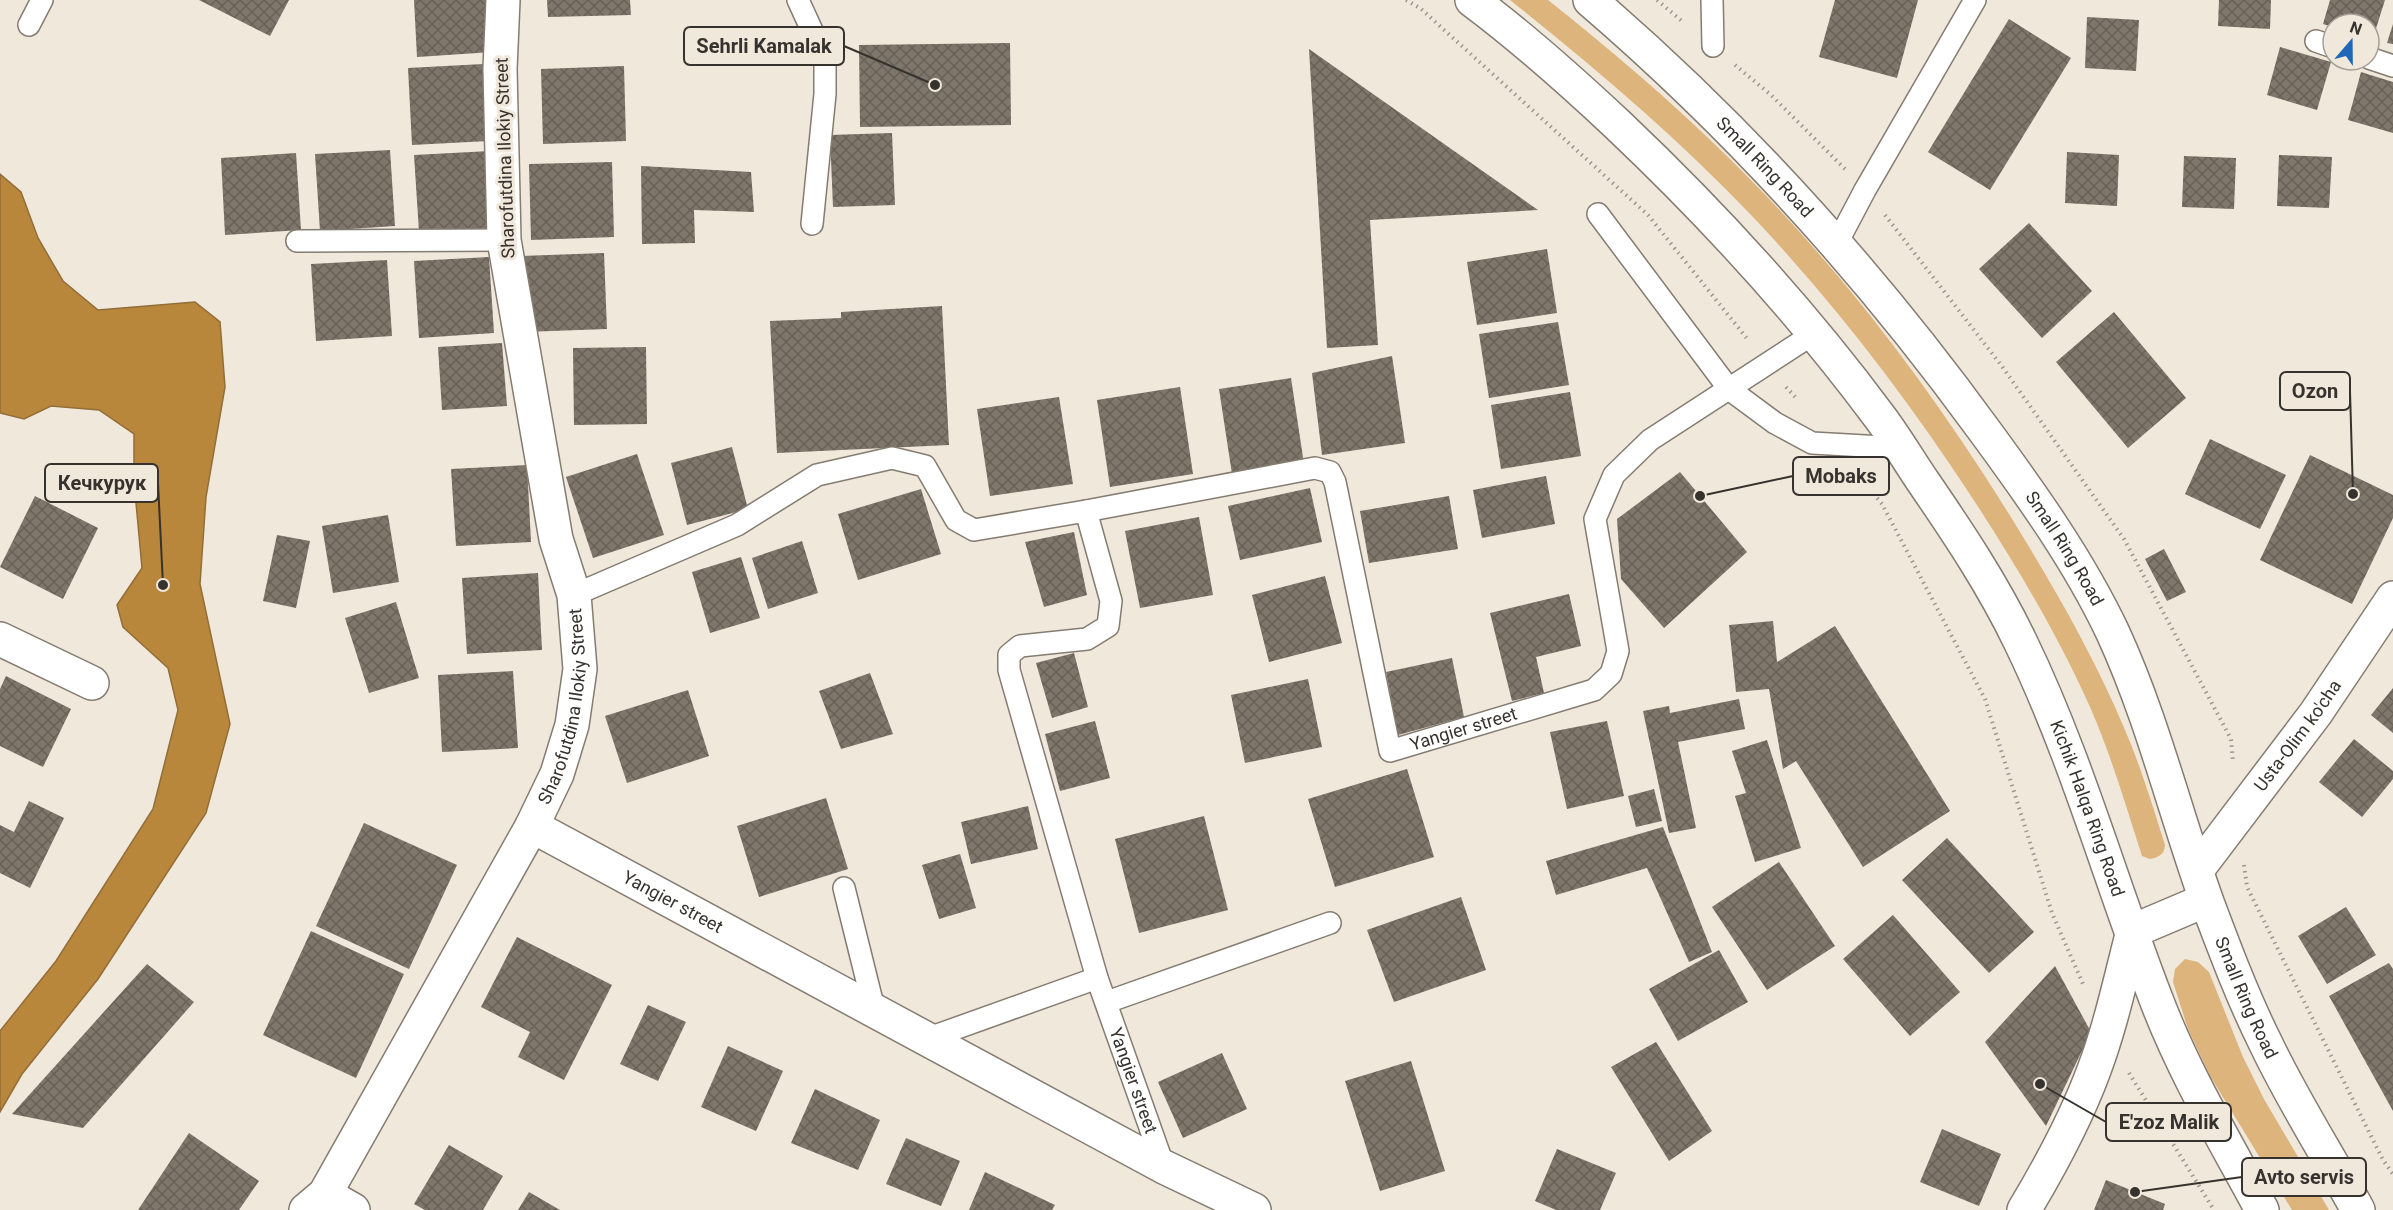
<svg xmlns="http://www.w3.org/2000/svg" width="2393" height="1210" viewBox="0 0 2393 1210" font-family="Roboto,sans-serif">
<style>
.grass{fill:#ddb47c}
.water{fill:#b9873c;stroke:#926e38;stroke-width:1.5}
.building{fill:url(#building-cross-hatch)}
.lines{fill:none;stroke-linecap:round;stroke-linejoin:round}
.service-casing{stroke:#847c71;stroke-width:24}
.minor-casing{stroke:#847c71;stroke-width:36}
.primary-casing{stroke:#847c71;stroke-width:36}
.trunk-casing{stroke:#847c71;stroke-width:36}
.path{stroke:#9e978f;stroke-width:4;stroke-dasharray:1.5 4.5;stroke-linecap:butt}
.service{stroke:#fff;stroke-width:21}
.minor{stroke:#fff;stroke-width:33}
.primary{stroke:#fff;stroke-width:33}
.trunk{stroke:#fff;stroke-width:33}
.labels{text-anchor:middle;stroke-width:6;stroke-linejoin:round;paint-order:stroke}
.street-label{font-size:18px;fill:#36322e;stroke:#f1e8dc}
.leader{fill:none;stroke:#36322e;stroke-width:2}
.callout-dot{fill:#36322e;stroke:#f1e8dc;stroke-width:2}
.callout{fill:#f1e8dc;stroke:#36322e;stroke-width:2}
.callout-label{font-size:20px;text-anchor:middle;font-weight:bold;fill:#36322e}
</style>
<defs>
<pattern id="building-cross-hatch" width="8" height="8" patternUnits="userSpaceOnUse" patternTransform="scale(1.5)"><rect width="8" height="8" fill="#7e756b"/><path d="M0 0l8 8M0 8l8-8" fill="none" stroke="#686158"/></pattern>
</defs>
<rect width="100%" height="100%" fill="#f1e8dc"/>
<!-- grass -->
<path class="grass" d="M1510 0H1548C1611 50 1672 102 1729 158 1842 269 1938 397 2020 532 2059 596 2096 661 2125 730 2141 767 2153 807 2165 845 2164 855 2159 857 2150 859L2142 856C2126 806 2111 755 2090 707 2058 635 2016 565 1973 499 1908 399 1835 304 1753 217 1678 138 1595 68 1510 0Z
M2185 959 2198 962 2209 972 2243 1057 2264 1099 2329 1210H2292L2210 1076 2188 1029 2173 982 2175 969Z"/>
<!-- water -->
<path class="water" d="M0 174 21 192 38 238 63 281 98 310 195 302 220 322 225 387 206 497 200 584 230 724 206 813 98 979 22 1074 0 1112V1031L56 961 153 809 178 710 168 668 123 627 117 605 142 568 134 481V434L99 410 51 406 24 419 0 413Z"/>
<!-- building -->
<path class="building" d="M199 0H289L270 36Z
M414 0H489L493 52 417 57Z
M547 0H630L631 15 548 17Z
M1835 0H1918L1897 78 1819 57Z
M2219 0H2271L2270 29 2218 26Z
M2330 0H2385L2373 38 2369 37V24H2333V27L2323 24Z
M2087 17 2139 20 2136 71 2085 68Z
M2009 19 2071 58 1990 190 1928 152Z
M2393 24V44L2387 43Z
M1010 43 1011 125 860 127 859 45Z
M2280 47 2331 62 2317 110 2267 95Z
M1309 49 1538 210 1370 220 1378 345 1327 348Z
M483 64 488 141 412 145 408 68Z
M624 66 626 141 543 144 541 69Z
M2361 72 2393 82V133L2348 120Z
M892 133 895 205 833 207 830 135Z
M390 150 395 226 320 231 315 154Z
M490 151 494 228 419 232 414 155Z
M2067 152 2119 155 2117 206 2065 203Z
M296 153 301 230 225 235 221 158Z
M2279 155 2332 157 2329 208 2277 206Z
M2184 156 2236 158 2234 209 2182 207Z
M612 162 614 237 531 240 529 164Z
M641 166 751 172 754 212 694 210 695 243 642 244Z
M2029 223 2092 291 2042 338 1979 269Z
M1547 249 1557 313 1477 325 1467 262Z
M604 253 607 329 524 332 521 256Z
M489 257 494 333 419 338 414 261Z
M387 260 392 336 316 341 311 264Z
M942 306 949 445 777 453 770 321 841 318V312Z
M2114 312 2186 398 2128 448 2056 362Z
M1558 322 1569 385 1489 398 1479 334Z
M502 343 507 406 442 410 438 347Z
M646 347 647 424 574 425 573 348Z
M1392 356 1405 443 1322 455 1312 373Z
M1291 378 1304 464 1232 474 1219 389Z
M1180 387 1193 474 1110 487 1097 400Z
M1570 392 1581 456 1501 469 1491 405Z
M1059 397 1073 484 990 496 977 409Z
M2210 439 2286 475 2260 529 2185 494Z
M732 447 748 509 687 525 671 463Z
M637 454 664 535 593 558 566 477Z
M2310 455 2393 495V518L2352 604 2260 560Z
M527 465 531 542 456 546 451 469Z
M1680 472 1747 552 1664 628 1621 579 1617 519Z
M1546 476 1555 524 1482 538 1473 490Z
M1310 488 1322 542 1240 560 1228 506Z
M921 489 941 554 858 580 838 514Z
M35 496 98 528 63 599 0 567Z
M1449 496 1458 549 1369 563 1360 511Z
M388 515 399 582 333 593 322 526Z
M1199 517 1213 595 1140 608 1125 531Z
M1074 532 1087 595 1044 607 1025 542Z
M277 535 310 541 296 608 263 601Z
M802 541 818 593 768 609 752 558Z
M2164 549 2186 592 2167 601 2145 559Z
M741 557 760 618 710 633 692 572Z
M538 573 542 650 467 654 462 578Z
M1325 576 1342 643 1269 662 1252 595Z
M1569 594 1581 646 1536 657 1544 693 1512 701 1490 613Z
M396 602 419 678 369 693 345 618Z
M1773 621 1777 662 1835 626 1950 811 1863 867 1796 761 1783 769 1769 689 1736 692 1729 625Z
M1074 653 1088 707 1052 718 1036 663Z
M1452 658 1464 717 1398 735 1386 672Z
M513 671 518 748 442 752 438 675Z
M870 673 893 734 841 749 819 691Z
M6 676 71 709 43 767 0 746V689Z
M1308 679 1322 747 1245 763 1231 695Z
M2393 688V733L2371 715Z
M688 690 709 756 627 783 605 716Z
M1739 699 1745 729 1678 742 1696 828 1669 833 1643 711 1669 706 1670 713Z
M1095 721 1110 778 1060 791 1045 734Z
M1607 721 1624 796 1567 809 1550 732Z
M2354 739 2393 771V779L2362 817 2319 782Z
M1767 740 1801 848 1755 862 1735 796 1746 793 1732 751Z
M1407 769 1434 857 1335 887 1308 799Z
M1654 789 1662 821 1636 827 1628 796Z
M826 798 848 869 759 897 737 826Z
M29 801 64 818 30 888 0 873V825L14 832Z
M1028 806 1038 849 971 864 961 822Z
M1204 816 1228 910 1139 933 1115 839Z
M364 823 457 865 409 969 316 926Z
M1663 827 1712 952 1689 962 1647 868 1556 895 1546 861Z
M1947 838 2034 932 1989 973 1902 880Z
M960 854 976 908 939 919 922 865Z
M1779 862 1835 946 1767 990 1712 907Z
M1461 897 1486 970 1394 1002 1367 930Z
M2346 907 2376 955 2327 984 2298 936Z
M1893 915 1960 992 1910 1036 1843 959Z
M311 931 404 974 356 1078 263 1035Z
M517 937 612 985 564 1080 518 1057 530 1032 481 1007Z
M1719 950 1748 1002 1678 1041 1649 989Z
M2389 963 2393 969V1111L2329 996Z
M147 964 194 1002 83 1128 12 1114Z
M2055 966 2091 1032 2046 1126 1985 1042Z
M648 1005 686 1022 658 1081 620 1064Z
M1656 1042 1712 1131 1669 1161 1611 1067Z
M728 1046 783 1071 756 1131 701 1107Z
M1222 1053 1247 1109 1183 1138 1158 1082Z
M1411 1061 1445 1171 1380 1191 1345 1081Z
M815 1089 880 1120 858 1170 791 1143Z
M1942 1129 2001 1154 1979 1206 1920 1182Z
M189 1133 259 1181 239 1210H138Z
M906 1138 960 1161 941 1206 886 1184Z
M449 1145 503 1176 483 1210H425L414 1204Z
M1557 1149 1616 1173 1600 1210H1556L1535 1201Z
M985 1172 1055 1205 1052 1210H969Z
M2106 1180 2165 1204 2163 1210H2094Z
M529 1192 560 1210H518Z"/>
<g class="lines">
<!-- service casing -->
<g class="service-casing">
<g id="service">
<path d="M798 0 825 59V94L812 224"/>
<path d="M1712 0 1713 46"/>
<path d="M29 25 42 0"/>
<path d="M2316 41 2333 47"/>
<path d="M2369 58 2393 66"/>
<path d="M1598 214 1729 389 1775 423 1812 443 1901 448"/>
<path d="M297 241 504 240"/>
<path d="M1837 243 1865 190 1975 0"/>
<path id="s1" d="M1086 511 1111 601 1108 626 1087 639 1020 646 1009 655V670L1097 978 1164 1167"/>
<path id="s2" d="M574 595 737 525 817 475 892 458 925 466 956 520 974 530 1086 511 1315 468 1330 472 1335 482 1390 751 1594 690 1611 674 1618 651 1595 519 1614 475 1650 440 1813 334"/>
<path d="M844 888 874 1009"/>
<path d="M1107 1002 1330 923"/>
<path d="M929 1038 1097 978"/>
</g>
</g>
<!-- minor casing -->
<g class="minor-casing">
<g id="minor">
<path d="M0 639 92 683"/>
<path id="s3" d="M532 826 1164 1167 1254 1210"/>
<path id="s4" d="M2197 870 2316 713 2393 598"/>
<path d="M325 1194 353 1210"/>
<path id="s5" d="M306 1210 325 1194 532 826 557 774 572 725 580 669 574 595 556 539 504 240 500 69 503 0"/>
</g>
</g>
<!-- primary casing -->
<g class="primary-casing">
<path id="primary" d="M2024 1210C2051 1165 2076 1119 2094 1070 2111 1025 2121 977 2133 931"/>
</g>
<!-- trunk casing -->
<g class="trunk-casing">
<g id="trunk">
<path id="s6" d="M1472 0C1523 38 1571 81 1618 125 1712 214 1801 311 1879 416 1895 437 1909 461 1924 483 1959 534 1993 585 2020 641 2076 756 2110 880 2156 999 2184 1073 2225 1141 2262 1210"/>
<path id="s7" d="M1590 0C1738 127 1869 272 1984 430 2031 494 2079 561 2113 633 2153 720 2175 813 2207 902 2225 950 2243 998 2266 1044 2293 1101 2328 1155 2358 1210"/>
<path d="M2133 931 2206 900"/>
</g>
</g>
<!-- path -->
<path class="path" d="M1406 0 1420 8 1648 215 1749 341
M1657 0 1683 22
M1735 65 1771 95 1845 169
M1885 215 2001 365 2124 539 2231 739 2233 762
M1786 387 1797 399
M1858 475 1882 504 1985 699 2052 913 2083 984
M2244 865 2247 887 2383 1160 2393 1174
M2129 1073 2214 1210"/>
<!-- service -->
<use href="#service" class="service"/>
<!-- minor -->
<use href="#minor" class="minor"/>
<!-- primary -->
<use href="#primary" class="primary"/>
<!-- trunk -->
<use href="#trunk" class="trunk"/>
</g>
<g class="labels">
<!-- street labels -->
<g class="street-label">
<text transform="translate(505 158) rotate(-92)" y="6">Sharofutdina Ilokiy Street</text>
<text dy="6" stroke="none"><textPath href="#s7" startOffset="242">Small Ring Road</textPath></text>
<text dy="6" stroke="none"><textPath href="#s7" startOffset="728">Small Ring Road</textPath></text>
<text dy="6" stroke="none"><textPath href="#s5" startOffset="573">Sharofutdina Ilokiy Street</textPath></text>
<text dy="6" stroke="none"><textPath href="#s2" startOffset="1190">Yangier street</textPath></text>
<text dy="6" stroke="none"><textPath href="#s4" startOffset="168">Usta-Olim ko'cha</textPath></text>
<text dy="6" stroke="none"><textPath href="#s6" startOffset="1030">Kichik Halqa Ring Road</textPath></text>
<text dy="6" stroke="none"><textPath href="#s3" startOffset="160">Yangier street</textPath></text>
<text dy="6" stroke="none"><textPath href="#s7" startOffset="1214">Small Ring Road</textPath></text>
<text dy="6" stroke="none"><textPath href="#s1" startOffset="669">Yangier street</textPath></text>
</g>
</g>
<!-- callouts -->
<path class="leader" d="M935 85L844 46M2353 494L2350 391M1700 496L1793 476M163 585L158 483M2040 1084L2106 1122M2135 1192L2242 1177"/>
<g class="callout-dot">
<circle cx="935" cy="85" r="6"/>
<circle cx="2353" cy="494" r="6"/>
<circle cx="1700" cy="496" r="6"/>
<circle cx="163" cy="585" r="6"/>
<circle cx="2040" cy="1084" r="6"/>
<circle cx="2135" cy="1192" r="6"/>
</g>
<g class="callout">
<rect x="684" y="27" width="160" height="38" rx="6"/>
<rect x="2280" y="372" width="70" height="38" rx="6"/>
<rect x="1793" y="457" width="96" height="38" rx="6"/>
<rect x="45" y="464" width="113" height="38" rx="6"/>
<rect x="2106" y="1103" width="125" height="38" rx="6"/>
<rect x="2242" y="1158" width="124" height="38" rx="6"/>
</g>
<g class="callout-label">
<text x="764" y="53">Sehrli Kamalak</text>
<text x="2315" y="398">Ozon</text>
<text x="1841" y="483">Mobaks</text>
<text x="102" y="490">Кечкурук</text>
<text x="2169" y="1129">E'zoz Malik</text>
<text x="2304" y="1184">Avto servis</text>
</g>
<!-- north arrow -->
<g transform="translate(2351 42) rotate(20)"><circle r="28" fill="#f1e8dc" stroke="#a69f96" stroke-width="1.5"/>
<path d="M0-4.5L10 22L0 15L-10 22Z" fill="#1f67b7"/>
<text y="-9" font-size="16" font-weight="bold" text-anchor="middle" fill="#36322e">N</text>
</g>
</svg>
